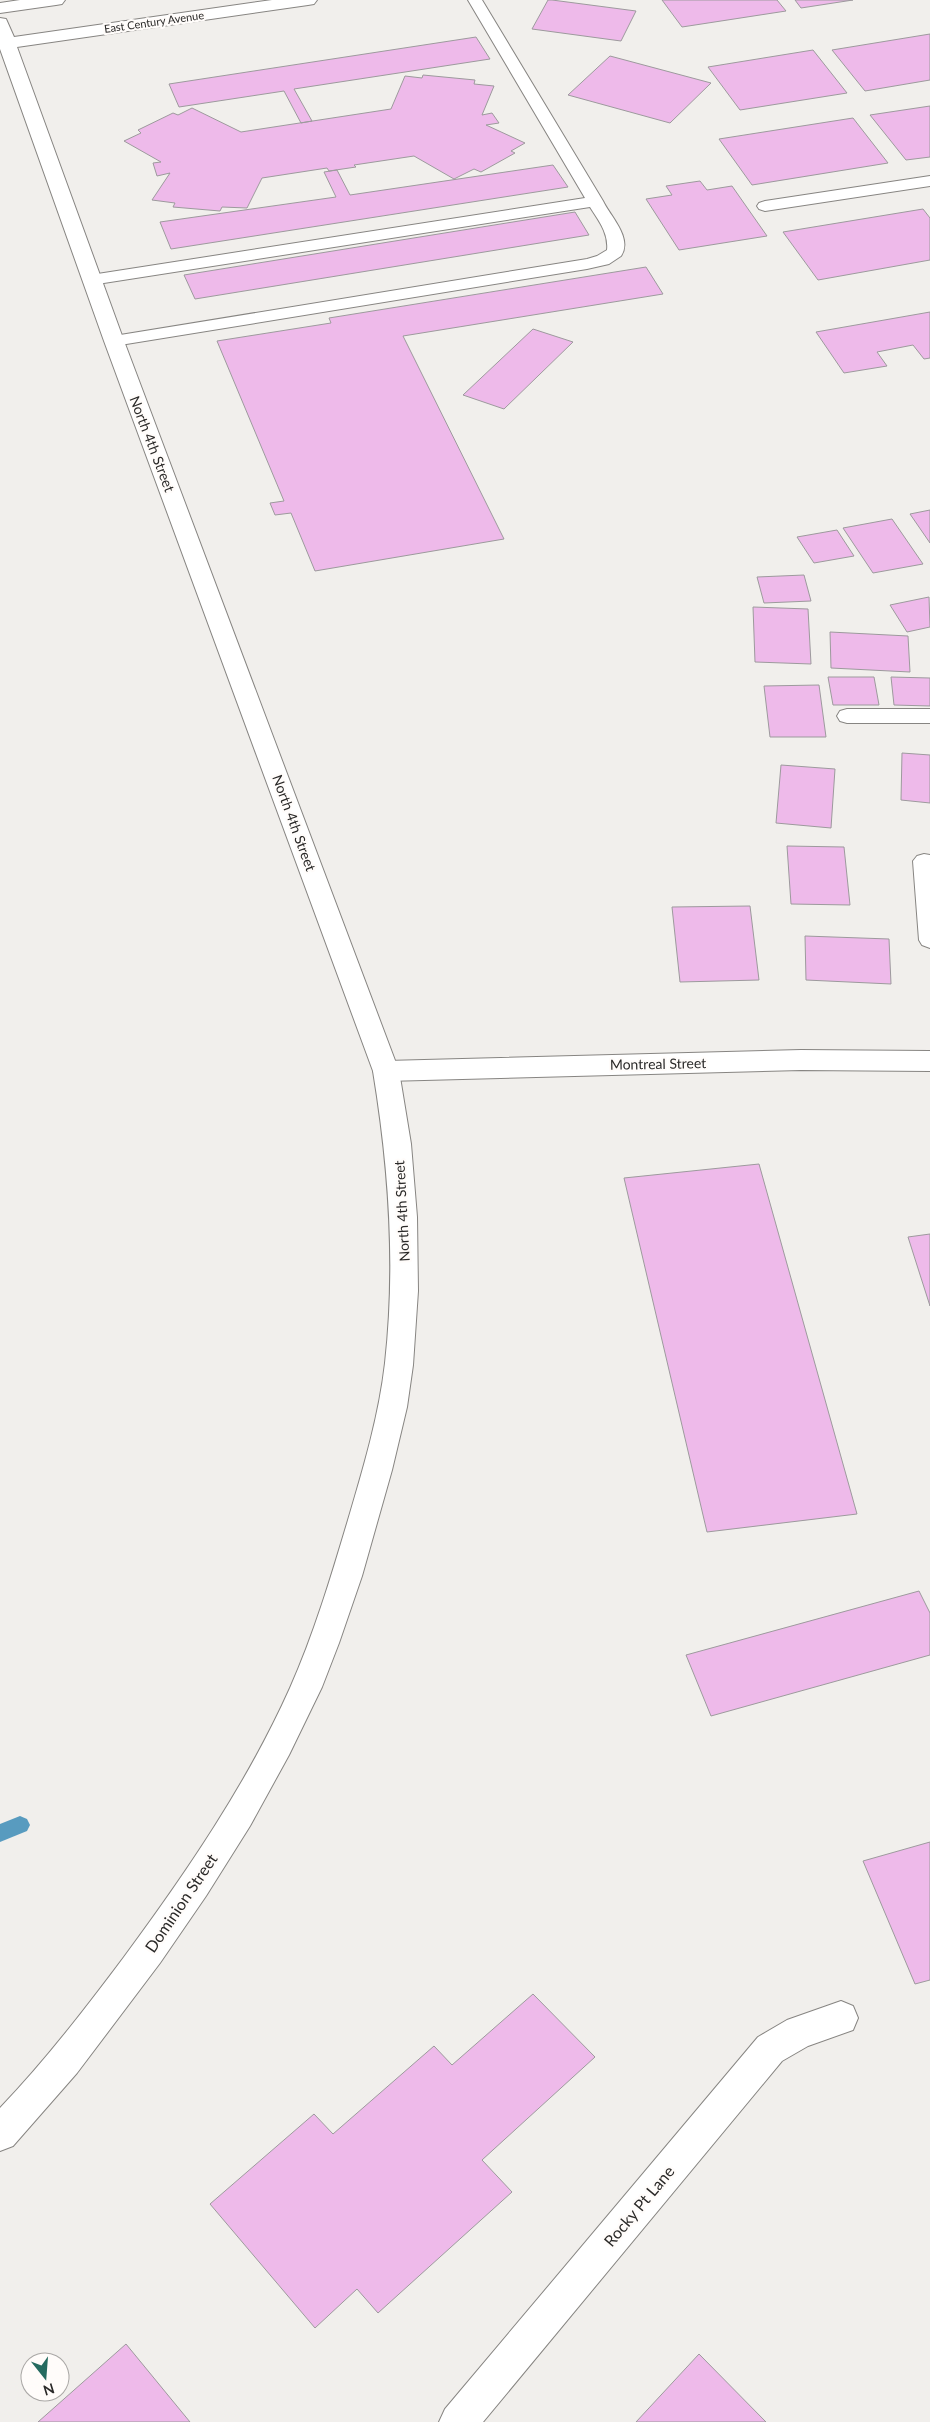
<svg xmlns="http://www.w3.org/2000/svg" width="930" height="2422" viewBox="0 0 930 2422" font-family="Lato,sans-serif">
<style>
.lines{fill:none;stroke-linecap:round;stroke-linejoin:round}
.stream{fill:#589bbf;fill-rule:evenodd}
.building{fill:#eebaea;stroke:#9d9a9d}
.lane-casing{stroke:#878582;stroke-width:2}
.street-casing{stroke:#878582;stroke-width:2}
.secondary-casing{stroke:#878582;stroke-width:2}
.lane{fill:#fff;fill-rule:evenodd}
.street{fill:#fff;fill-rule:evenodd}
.secondary{fill:#fff;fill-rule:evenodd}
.labels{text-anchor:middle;stroke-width:4.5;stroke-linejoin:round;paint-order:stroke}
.far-street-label{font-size:11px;fill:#2a2928;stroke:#fffcfa}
.street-label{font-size:14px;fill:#2a2928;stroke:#fffcfa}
.near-street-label{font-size:16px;fill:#2a2928;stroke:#fffcfa}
</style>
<rect width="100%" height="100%" fill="#f1efec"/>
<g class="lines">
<!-- stream -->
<path class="stream" d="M20 1816 27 1819 30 1825 27 1831 0 1842V1824Z"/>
</g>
<!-- building -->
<path class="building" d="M548 0H552L636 11 621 41 532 29Z
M662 0H777L786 11 682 27Z
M795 0H853L801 8Z
M930 34V80L865 91 832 50Z
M476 37 490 59 294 89 312 121 301 123 284 91 179 107 169 84Z
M813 50 847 93 740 110 708 67Z
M610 56 711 83 670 123 568 95Z
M423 75 475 80 474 84 494 86 482 115 492 113 499 123 486 125 525 143 511 151 515 153 481 172 474 169 454 179 414 156 354 165 356 167 329 171 327 168 262 178 247 208 222 207 220 211 173 207 175 203 152 200 170 173 157 176 153 163 161 162 124 141 141 133 138 130 173 113 178 115 192 108 241 132 391 109 405 76 422 78Z
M930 106V157L906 160 870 115Z
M853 118 888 163 752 185 719 139Z
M553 165 568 187 171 249 160 222 336 197 324 172 337 170 350 195Z
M700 181 707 190 732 186 767 236 679 250 646 199 672 195 666 186Z
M923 209 930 218V260L818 280 783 232Z
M575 212 589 235 195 299 184 275Z
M646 267 663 294 403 336 504 539 315 571 291 513 275 515 270 503 284 501 217 341 331 323 329 318Z
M930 312V358L924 359 913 345 877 352 887 366 844 373 816 332Z
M533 329 573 342 504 409 463 395Z
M930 510V543L910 514Z
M892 519 923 564 873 573 843 528Z
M837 530 854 556 814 563 797 537Z
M804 575 811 601 764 603 757 577Z
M929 597 930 627 907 632 890 605Z
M753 607 808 609 811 664 755 662Z
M830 632 908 636 910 672 831 668Z
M828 677H874L879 705H833Z
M891 677 930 678V706L894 705Z
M819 685 826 737H770L764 686Z
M902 753 930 755V803L901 800Z
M781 765 835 769 831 828 776 823Z
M787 846 844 847 850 905 791 904Z
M750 906 759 980 680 982 672 907Z
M805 936 889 939 891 984 806 980Z
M759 1164 857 1514 707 1532 624 1178Z
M930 1234V1306L908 1237Z
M919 1591 930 1613V1655L711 1716 686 1655Z
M930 1842V1980L915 1984 863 1861Z
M533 1994 595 2057 482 2160 512 2192 378 2313 357 2289 315 2328 210 2204 314 2114 333 2134 434 2046 452 2065Z
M126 2344 190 2422H38Z
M699 2354 766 2422H636Z"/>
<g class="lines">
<!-- lane casing -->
<g class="lane-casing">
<path id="lane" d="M468 0H482L603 201C610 216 633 238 621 256L609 264 587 269 114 346 108 345 105 341 108 337 114 336 587 259 597 256 607 250C609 233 598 220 590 207L91 285 85 284 83 280 85 276 91 275 585 198Z
M930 176V186L765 211 759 209 757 206 759 203 765 201Z
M847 709H930V723H847L840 721 837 716 840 711Z
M924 854 930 855V948L922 945 919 940 913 861 917 856Z"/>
</g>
<!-- street casing -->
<g class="street-casing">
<path id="street" d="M801 1050 930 1051V1071L801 1070 386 1081 377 1078 373 1071 377 1064 386 1061Z
M841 2001 853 2006 858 2018 853 2030 808 2046 782 2061 483 2422H439L445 2409 758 2037 787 2020Z"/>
</g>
<!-- secondary casing -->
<g class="secondary-casing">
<path id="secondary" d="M20 0H65L62 4 56 5 0 13V3Z
M272 0H317L314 4 308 5 17 47 124 341 399 1071 411 1144 417 1217 418 1291 413 1365 407 1407 392 1470 362 1576 339 1643 322 1687 289 1755 250 1826 206 1896 160 1963 77 2073 13 2146 0 2151V2108C45 2061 85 2009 124 1957 186 1873 247 1784 290 1688 314 1634 331 1577 348 1520 363 1469 379 1416 385 1363 396 1265 389 1168 373 1071L104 341 0 49V18L6 19 14 37Z"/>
</g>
<!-- lane -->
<use href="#lane" class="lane"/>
<!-- street -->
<use href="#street" class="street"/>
<!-- secondary -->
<use href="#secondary" class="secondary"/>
</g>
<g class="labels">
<!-- far-street labels -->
<g class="far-street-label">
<text transform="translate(154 22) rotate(-8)" y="4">East Century Avenue</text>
</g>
<!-- street labels -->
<g class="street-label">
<text transform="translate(152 444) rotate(69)" y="5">North 4th Street</text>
<text transform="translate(294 823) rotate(70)" y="5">North 4th Street</text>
<text transform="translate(658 1064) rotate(-1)" y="5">Montreal Street</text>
<text transform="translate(402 1211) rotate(-93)" y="5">North 4th Street</text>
</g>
<!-- near-street labels -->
<g class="near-street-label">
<text transform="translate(181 1903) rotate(-56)" y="6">Dominion Street</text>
<text transform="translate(639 2206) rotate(-50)" y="6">Rocky Pt Lane</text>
</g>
</g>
<!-- north arrow -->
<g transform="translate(45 2377) rotate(163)"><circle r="24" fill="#fffcfa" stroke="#aaa8a6"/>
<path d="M0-4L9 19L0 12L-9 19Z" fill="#256b60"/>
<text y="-8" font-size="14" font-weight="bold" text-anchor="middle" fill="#2a2928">N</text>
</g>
</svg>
